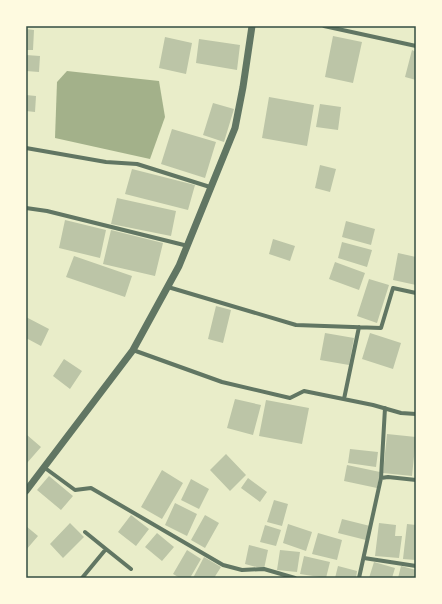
<svg xmlns="http://www.w3.org/2000/svg" width="442" height="604" viewBox="0 0 442 604" font-family="'Archivo Narrow',sans-serif">
<style>
.water{fill:#a3b18a}
.building{fill:#bcc5a7}
.lines{fill:none;stroke-linecap:round;stroke-linejoin:round}
.minor{stroke:#617663;stroke-width:4}
.tertiary{stroke:#617663;stroke-width:7}
.neatline{fill:none;stroke:#344e41;stroke-width:1.5}
</style>
<rect width="100%" height="100%" fill="#e9edc9"/>
<!-- water -->
<path class="water" d="M67 71 159 81 165 117 150 159 55 138 57 82Z"/>
<!-- building -->
<path class="building" d="M26 29 34 30 33 50H26Z
M333 36 362 42 353 83 325 77Z
M165 37 192 43 186 74 159 68Z
M199 39 240 45 237 70 196 63Z
M412 50 416 52V80L405 77Z
M26 55 40 56 39 72 26 71Z
M26 95 36 96 35 112 26 111Z
M269 97 314 105 307 146 262 138Z
M213 103 234 109 224 142 203 135Z
M320 104 341 107 338 130 316 127Z
M172 129 216 142 205 178 161 164Z
M320 165 336 169 330 192 315 188Z
M132 169 195 185 188 210 125 194Z
M117 198 176 211 171 236 111 224Z
M65 220 106 230 100 258 59 248Z
M346 221 375 229 371 245 342 237Z
M111 230 163 243 155 276 103 264Z
M273 239 295 246 290 261 269 254Z
M342 242 372 250 367 267 338 258Z
M398 253 416 257V285L393 280Z
M74 256 132 276 125 297 66 277Z
M335 262 365 273 359 290 329 279Z
M369 279 389 285 377 323 357 316Z
M216 306 231 310 223 343 208 339Z
M26 317 49 329 41 346 26 338Z
M325 333 354 338 349 365 320 360Z
M370 333 401 343 393 369 362 359Z
M64 359 82 371 70 389 53 376Z
M235 399 261 405 253 435 227 428Z
M266 400 309 408 302 444 259 436Z
M387 434 416 437 412 476 383 473Z
M27 435 41 447 27 463 26 462Z
M350 449 378 452 376 467 348 463Z
M226 454 246 475 230 491 210 470Z
M347 465 380 472 377 488 344 481Z
M162 470 183 483 162 519 141 507Z
M49 476 73 496 61 510 37 490Z
M248 478 267 492 260 502 241 488Z
M191 479 209 489 199 509 181 500Z
M274 500 288 504 282 526 267 522Z
M175 503 197 514 187 536 165 525Z
M131 515 149 529 136 546 118 532Z
M205 515 219 523 205 548 191 540Z
M342 519 370 526 366 540 338 533Z
M70 523 84 537 63 558 50 544Z
M379 523 396 525 395 536H402L399 558 375 556Z
M288 524 312 532 306 551 283 543Z
M407 524 416 525V560L403 559Z
M265 525 281 530 276 546 260 542Z
M26 526 38 536 26 550Z
M157 533 174 547 162 561 145 547Z
M318 533 342 540 337 560 312 554Z
M249 545 268 550 264 569 245 564Z
M187 550 201 559 190 578H180L173 574Z
M280 550 300 552 297 572 277 570Z
M304 556 330 562 326 578 300 574Z
M204 557 221 567 214 578H193Z
M374 562 395 568 392 578H369Z
M338 566 357 571 356 578H335Z
M401 566 416 570V578H398Z"/>
<g class="lines">
<!-- minor -->
<path class="minor" d="M324 26 416 46
M26 148 106 162 137 164 210 187
M26 208 47 211 188 246
M168 287 296 325 381 328 393 288 416 293
M133 350 222 382 290 398 304 391 373 405 401 413 416 414
M344 399 359 327
M385 408 381 478 388 477 416 480
M45 468 75 490 91 488 223 565 242 570 264 569 295 578
M106 549 131 569
M364 558 416 566
M82 578 106 549 85 532
M359 578 381 478"/>
<!-- tertiary -->
<path class="tertiary" d="M26 491 133 350 179 266 235 128 243 87 252 26"/>
</g>
<!-- border -->
<rect width="442" height="604" fill="none" stroke="#fefae0" stroke-width="54"/>
<rect x="27" y="27" width="388" height="550" class="neatline"/>
</svg>
